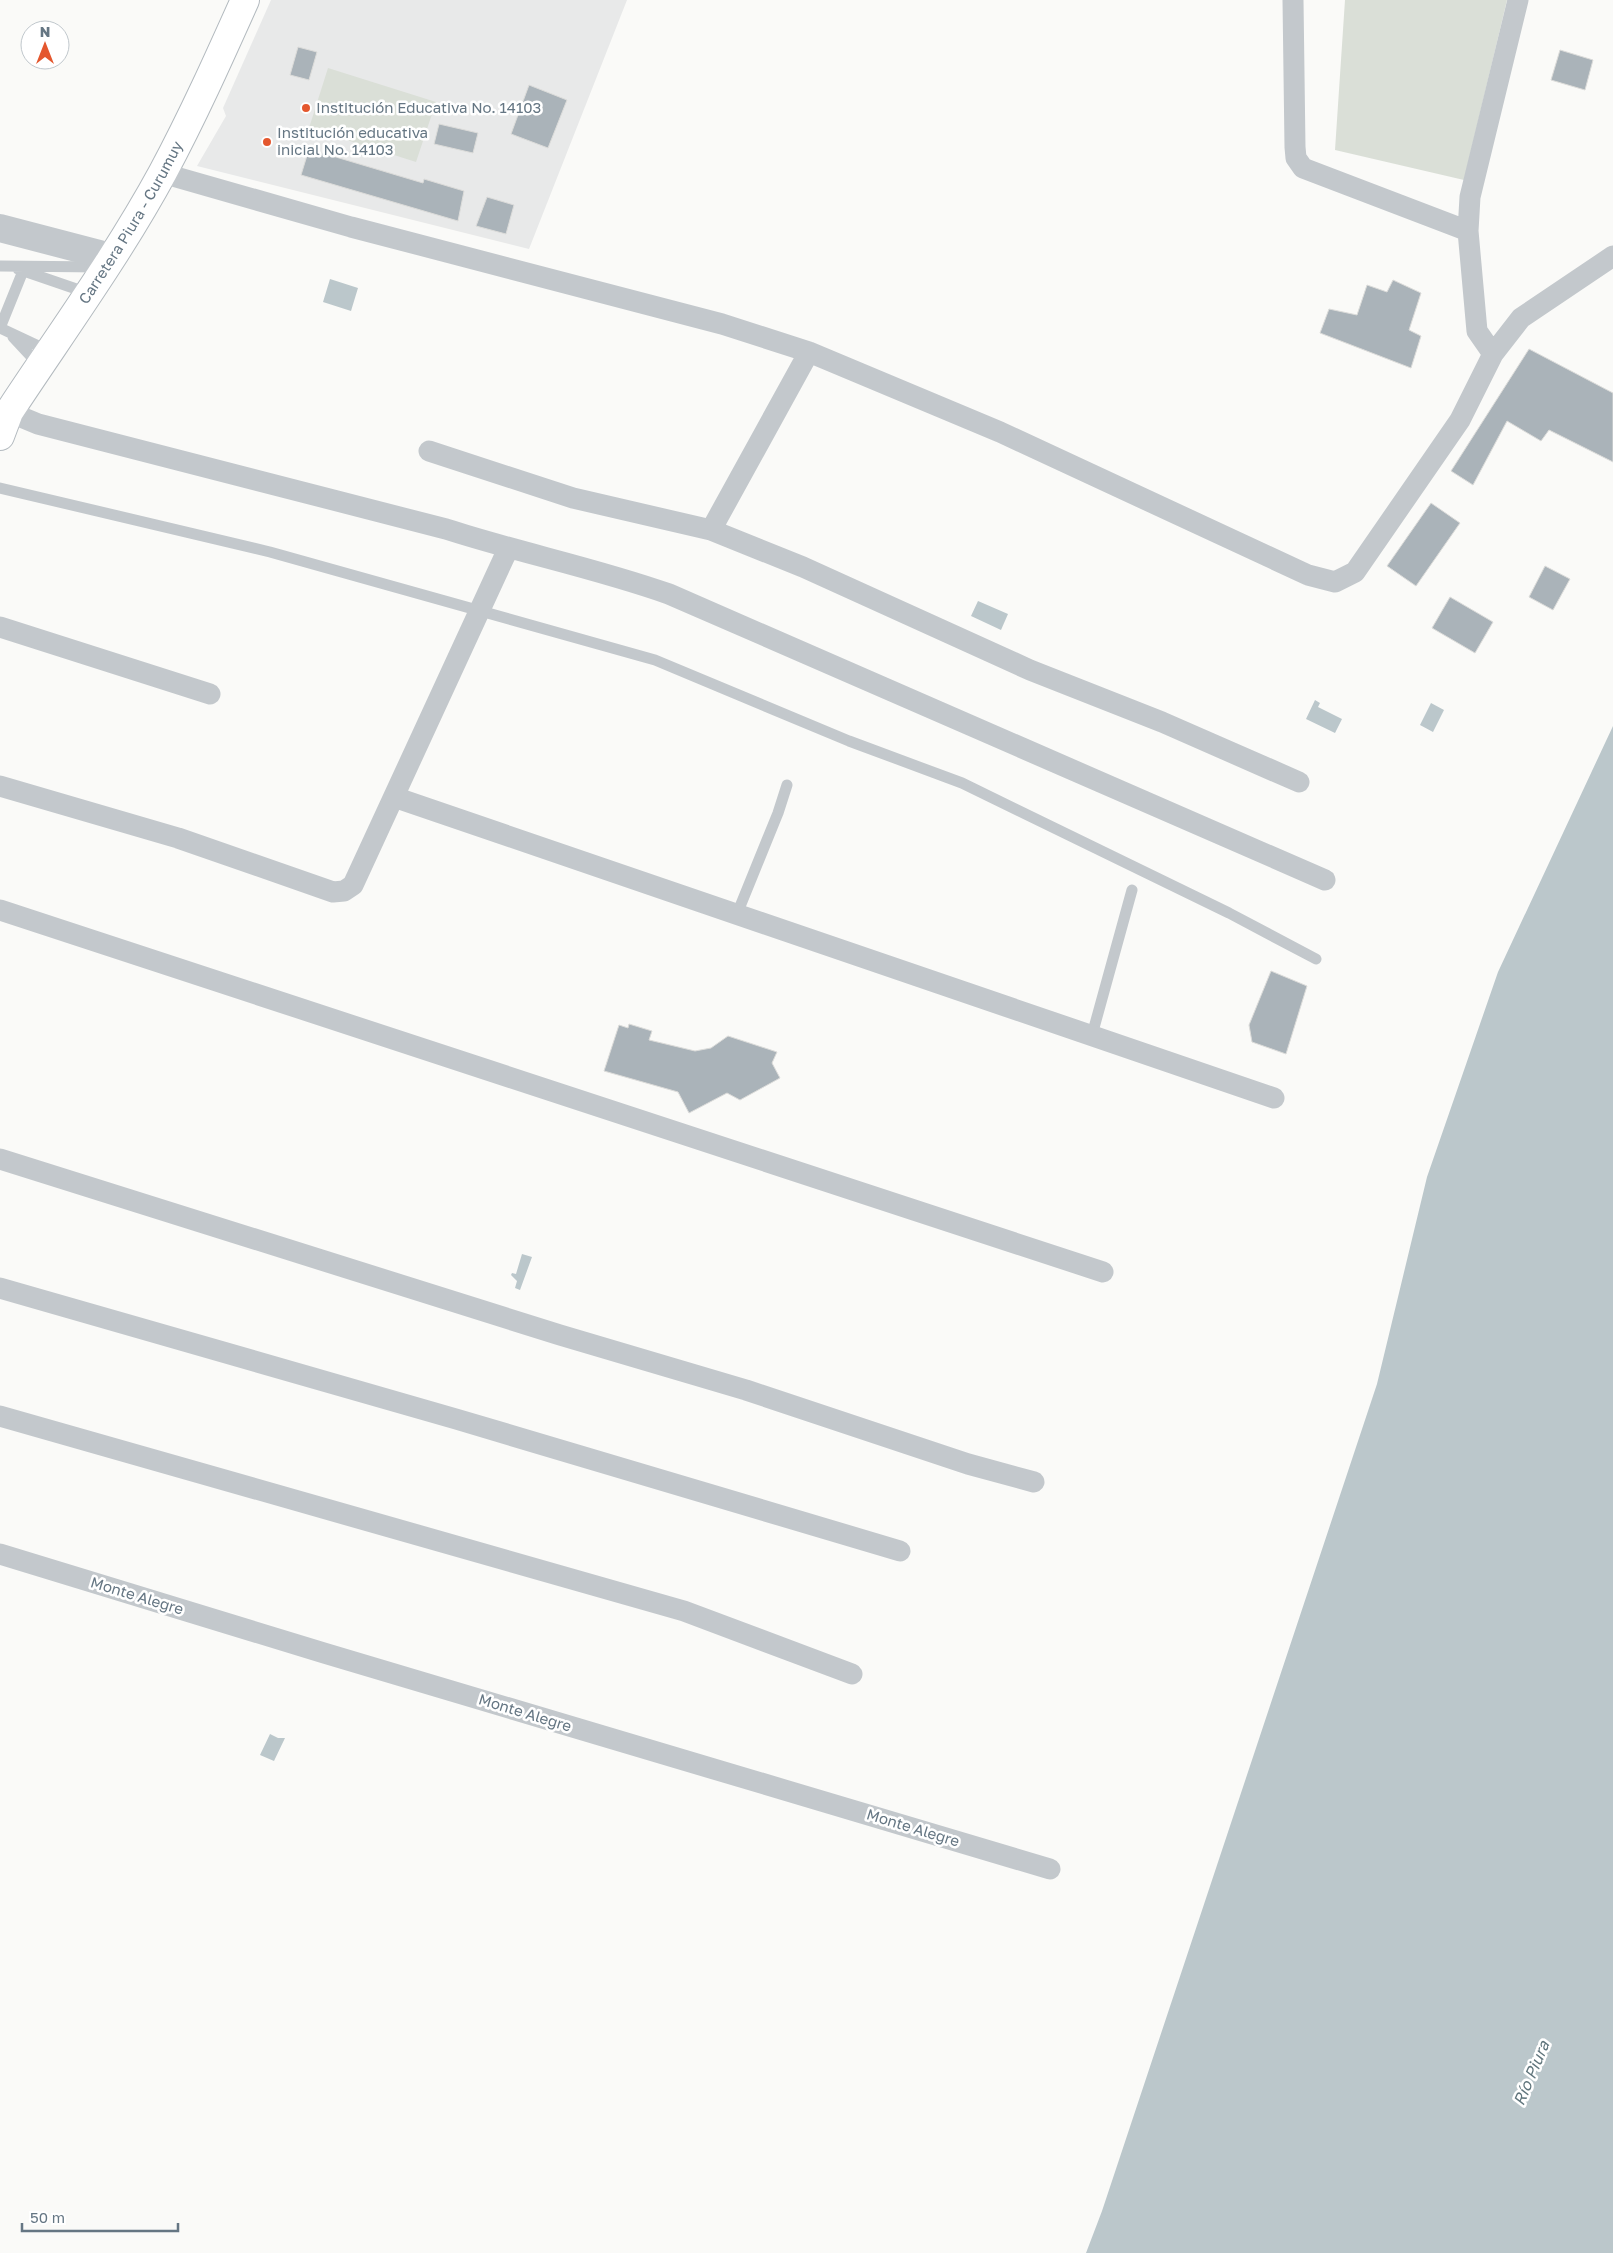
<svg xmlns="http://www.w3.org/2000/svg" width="1613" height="2253" viewBox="0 0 1613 2253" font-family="'Golos Text',sans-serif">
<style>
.built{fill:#e8e9e9}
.green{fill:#dadfd7}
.water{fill:#bbc7cb}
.building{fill:#aab3b9;stroke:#dcdcda}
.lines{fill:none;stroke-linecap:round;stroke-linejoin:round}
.secondary-casing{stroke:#b3babf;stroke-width:30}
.service{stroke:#c3c8cc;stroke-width:11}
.minor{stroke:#c3c8cc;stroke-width:21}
.tertiary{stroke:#c3c8cc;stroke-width:28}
.secondary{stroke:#fff;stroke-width:28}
.poi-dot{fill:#e4572e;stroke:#fff;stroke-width:2}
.labels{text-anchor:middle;stroke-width:5;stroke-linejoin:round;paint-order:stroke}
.poi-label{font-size:15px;fill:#657683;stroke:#fff;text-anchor:start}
.street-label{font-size:15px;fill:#657683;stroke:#fff}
.water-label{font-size:16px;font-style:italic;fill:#60757c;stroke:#fff}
</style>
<rect width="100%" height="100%" fill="#fafaf8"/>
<!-- built -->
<path class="built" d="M271 0H627L529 249 197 166 226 116 223 108Z"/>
<!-- green -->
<path class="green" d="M1345 0H1507L1464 180 1335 150Z
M328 68 436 102 416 162 309 128Z"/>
<!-- water -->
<path class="water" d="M330 279 358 288 351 311 323 302Z
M978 601 1008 614 1001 630 971 616Z
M1315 700 1320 703 1318 707 1342 719 1335 733 1306 719Z
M1431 703 1444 710 1433 732 1420 725Z
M1613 726V2253H1086L1102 2211 1377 1384 1427 1177 1498 972Z
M522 1254 532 1257 520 1290 515 1288 517 1281 511 1275 512 1273 516 1274Z
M270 1734 278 1738H285L274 1761 260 1755Z"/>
<!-- building -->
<path class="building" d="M298 47 317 52 309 80 290 75Z
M1560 50 1593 60 1585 90 1551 80Z
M529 85 567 100 548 148 511 134Z
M439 124 478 133 473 153 434 144Z
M309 149 423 183 424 179 464 191 458 221 301 175Z
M487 197 514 205 506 234 476 226Z
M1393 280 1421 293 1409 330 1421 336 1411 368 1320 333 1329 309 1357 315 1367 285 1387 292Z
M1529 349 1613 393V462L1549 430 1541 441 1507 421 1473 485 1451 471Z
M1431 503 1460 523 1416 586 1387 566Z
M1545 566 1570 579 1553 610 1529 597Z
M1450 597 1493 622 1475 653 1432 628Z
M1271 971 1307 986 1286 1054 1252 1042 1249 1025Z
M629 1024 652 1031 649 1040 695 1051 711 1048 728 1036 777 1052 772 1063 780 1078 740 1100 727 1093 689 1113 678 1092 604 1071 619 1025 628 1028Z"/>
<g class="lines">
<!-- secondary casing -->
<g class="secondary-casing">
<g id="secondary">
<path id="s1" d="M0 436 9 412C61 333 118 255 163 172 193 116 219 58 245 0"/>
</g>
</g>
<!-- service -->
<path class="service" d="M0 266 103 267
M18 269 88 293
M23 271 0 328 49 351
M13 337 40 366
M0 488 270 552 655 660 849 741 962 783 1229 913 1316 959
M737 914 778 813 787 785
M1092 1035 1132 890"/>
<!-- minor -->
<path class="minor" d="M1293 0 1295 147 1296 158 1303 168 1468 231
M162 173 351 227 722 324 809 352 1000 432 1308 575 1335 582 1355 572 1460 420 1493 354 1521 318 1613 256
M1493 354 1477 331 1468 231 1470 197 1518 0
M9 412 38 424 446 529C520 553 596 568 669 594L1325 880
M429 451 573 498 711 530 803 567 1030 670 1162 722 1299 782
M711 530 809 352
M0 627 210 694
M0 786 178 838 333 892 344 891 353 885 508 549
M394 797 1274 1098
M0 910 1103 1272
M0 1159 560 1335 746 1390 968 1464 1034 1482
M0 1288 456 1419 900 1551
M0 1416 684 1611 852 1674
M0 1554 324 1653 1050 1869"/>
<!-- tertiary -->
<path class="tertiary" d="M0 228 111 257"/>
<!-- secondary -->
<use href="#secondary" class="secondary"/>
</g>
<!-- markers -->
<g class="poi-dot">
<circle cx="306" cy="108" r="5"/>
<circle cx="267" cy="142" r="5"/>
</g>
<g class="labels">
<!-- poi labels -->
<g class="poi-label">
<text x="316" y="113">Institución Educativa No. 14103</text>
<text x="277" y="138">Institución educativa<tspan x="277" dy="17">inicial No. 14103</tspan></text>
</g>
<!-- street labels -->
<g class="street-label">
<text dy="5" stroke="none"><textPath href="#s1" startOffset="251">Carretera Piura - Curumuy</textPath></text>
<text transform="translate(137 1596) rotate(17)" y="5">Monte Alegre</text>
<text transform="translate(525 1713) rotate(17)" y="5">Monte Alegre</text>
<text transform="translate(913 1828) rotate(17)" y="5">Monte Alegre</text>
</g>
<!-- water labels -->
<g class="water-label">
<text transform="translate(1531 2073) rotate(-67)" y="6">Río Piura</text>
</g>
</g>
<!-- north arrow -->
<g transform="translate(45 45)"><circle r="24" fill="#ffffff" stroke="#c1c8cd"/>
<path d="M0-4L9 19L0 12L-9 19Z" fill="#e4572e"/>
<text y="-8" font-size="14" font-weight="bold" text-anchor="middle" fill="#657683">N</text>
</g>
<!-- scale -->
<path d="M22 2223v8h156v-8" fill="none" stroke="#657683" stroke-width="2.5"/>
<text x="30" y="2223" font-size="15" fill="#657683" stroke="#ffffff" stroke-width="4" paint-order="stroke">50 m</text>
</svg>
